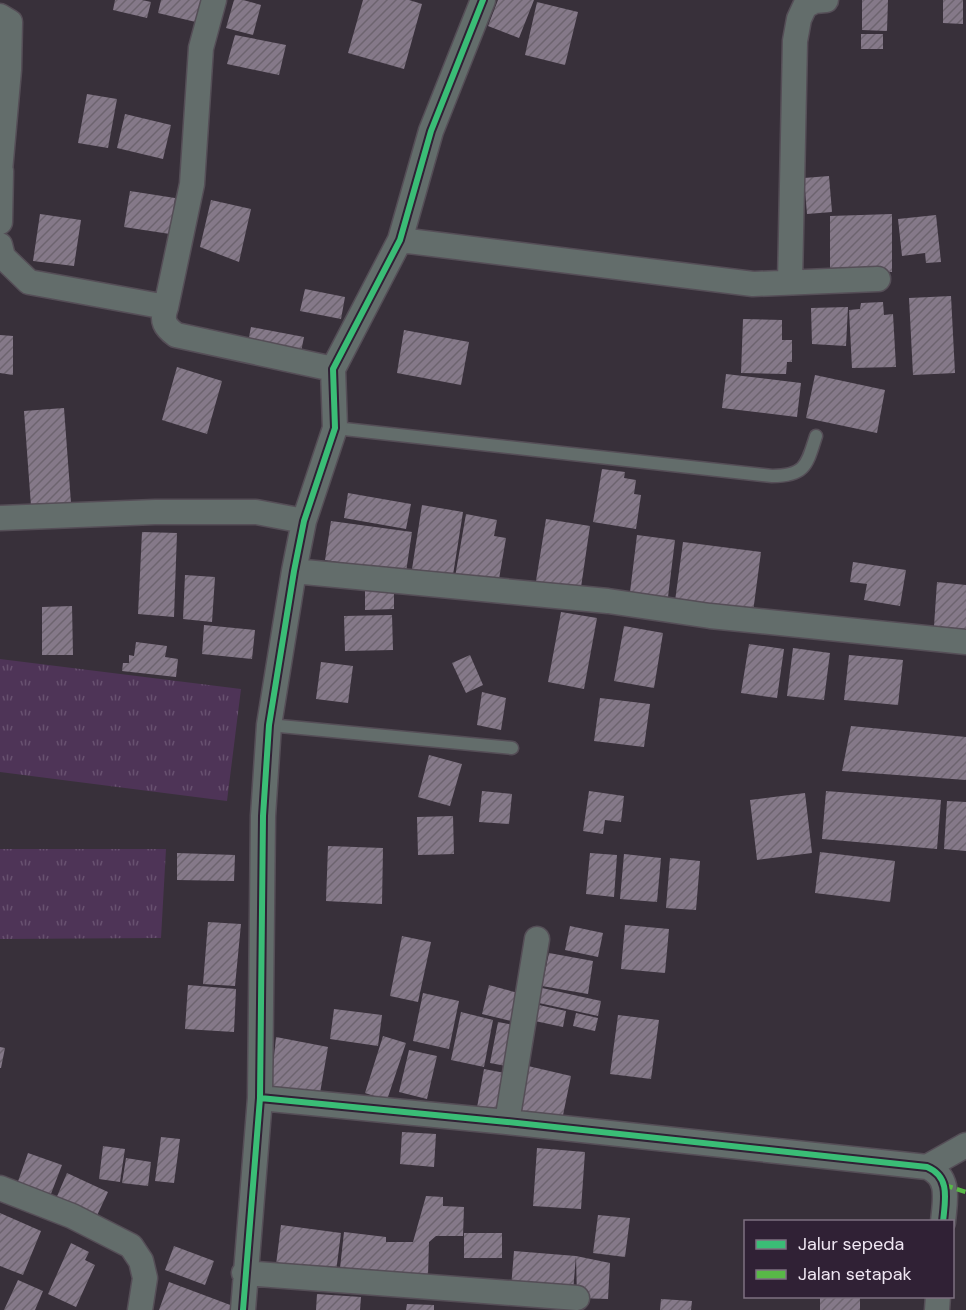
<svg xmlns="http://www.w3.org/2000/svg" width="966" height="1310" viewBox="0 0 966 1310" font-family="'DM Sans',sans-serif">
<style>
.park{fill:url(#park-tufts)}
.building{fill:url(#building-hatch)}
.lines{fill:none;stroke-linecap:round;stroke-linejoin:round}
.lane-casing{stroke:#554e57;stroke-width:15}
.street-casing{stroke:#554e57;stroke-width:27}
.lane{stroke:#636d6b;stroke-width:12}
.street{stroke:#636d6b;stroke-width:24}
.quiet{stroke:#58b947;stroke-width:4.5;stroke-dasharray:9 4.5;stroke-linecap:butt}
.cycleway-casing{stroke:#302135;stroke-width:10}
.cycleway{stroke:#3abd76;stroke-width:6}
</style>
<defs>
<pattern id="park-tufts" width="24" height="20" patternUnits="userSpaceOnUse" patternTransform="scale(1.5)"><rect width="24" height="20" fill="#4e3457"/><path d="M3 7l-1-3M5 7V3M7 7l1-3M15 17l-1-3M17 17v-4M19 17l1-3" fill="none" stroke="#685170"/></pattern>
<pattern id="building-hatch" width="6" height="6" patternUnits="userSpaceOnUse" patternTransform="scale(1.5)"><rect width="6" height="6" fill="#857989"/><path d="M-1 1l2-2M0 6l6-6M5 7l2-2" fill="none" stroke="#6d646f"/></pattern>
</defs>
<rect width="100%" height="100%" fill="#38303a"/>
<!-- park -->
<path class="park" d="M0 659 241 689 227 801 0 772Z
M0 849H166L161 938 0 939Z"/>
<!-- building -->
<path class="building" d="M115 0H142L151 2 147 18 113 10Z
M161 0H205L200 23 158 13Z
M234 0H243L261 5 253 35 226 28Z
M363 0H409L422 4 404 69 348 53Z
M498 0H534L519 38 488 26Z
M862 0H888L887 31 862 30Z
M943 0H963V24L943 23Z
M537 2 578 12 565 65 525 55Z
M861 34H883V49H861Z
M235 35 286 45 279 75 227 64Z
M87 94 117 99 108 148 78 143Z
M125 114 171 125 163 159 117 148Z
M829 176 832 212 807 214 804 178Z
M130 191 175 198 170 234 124 227Z
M211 200 251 209 239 262 200 247Z
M40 214 81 220 74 266 33 261Z
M892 214V272H830V216Z
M936 215 941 262 926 263 925 253 902 256 898 219Z
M305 289 345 297 341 319 300 311Z
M951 296 955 373 913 375 909 298Z
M883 302 884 315 893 314 896 367 852 368 849 310 860 309 861 303Z
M848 307 846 346 812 344 811 308Z
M743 319 782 320V340H792V362H787L786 374 741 373Z
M251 327 304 337 300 357 247 347Z
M404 330 469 342 461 385 397 373Z
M0 335 13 336V375L0 373Z
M177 367 222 381 207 434 162 420Z
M726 374 801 383 797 417 722 408Z
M815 375 885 390 877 433 806 418Z
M64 408 71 503 31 506 24 411Z
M602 469 625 472 624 478 636 480 634 494 641 495 636 529 593 522Z
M348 493 411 504 406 529 344 518Z
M422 505 463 512 453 575 412 569Z
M466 514 497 520 494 536 506 538 498 585 455 577Z
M546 519 590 526 580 594 535 587Z
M331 521 412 532 406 572 325 560Z
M142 532 177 533 174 617 138 614Z
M637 535 675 540 668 597 630 592Z
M683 542 761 552 753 612 675 601Z
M853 562 906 570 900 606 864 600 867 584 850 582Z
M185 575 215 577 212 622 183 619Z
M937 582 966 585V629L934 626Z
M365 590H394V609L365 610Z
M72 606 73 655H42V607Z
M561 612 597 618 584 689 548 682Z
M392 615 393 650 345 651 344 616Z
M204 625 255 630 252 659 202 654Z
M624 626 663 633 654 688 614 681Z
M136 642 167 646 165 657 178 659 176 677 122 671 123 663H129V655L134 656Z
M749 644 784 649 777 698 741 693Z
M793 648 830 653 824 700 787 696Z
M470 655 483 685 466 693 452 663Z
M849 655 903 660 898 705 844 700Z
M321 662 353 666 348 703 316 699Z
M482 692 506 698 501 730 477 725Z
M600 698 650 704 644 747 594 741Z
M851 726 966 737V780L842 771Z
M429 755 462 764 450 806 418 797Z
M482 791 512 794 509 824 479 822Z
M589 791 624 796 621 822 605 820 603 834 583 831Z
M826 791 941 800 937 849 822 839Z
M805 793 812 853 757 860 750 800Z
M947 801 966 802V851L944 849Z
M453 816 454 854 418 855 417 817Z
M328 846 383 848 382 904 326 901Z
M820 852 895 861 890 902 815 893Z
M177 853 235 855 234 881 177 880Z
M590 853 617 855 614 897 586 894Z
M624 854 661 858 657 902 620 899Z
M670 858 700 861 696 910 666 908Z
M208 922 241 924 235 986 203 984Z
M625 925 669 929 665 973 621 969Z
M570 926 603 933 598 957 565 950Z
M402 936 431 942 418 1002 390 996Z
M549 953 593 961 588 994 542 986Z
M188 985 236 989 234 1032 185 1029Z
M489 985 518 993 511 1021 482 1014Z
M542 988 601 1001 598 1016 539 1003Z
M423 993 459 1001 449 1049 413 1041Z
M539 1005 566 1011 563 1027 535 1021Z
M334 1009 382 1015 378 1046 330 1039Z
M461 1012 493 1020 484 1067 451 1060Z
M576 1013 598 1018 595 1031 573 1026Z
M618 1015 659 1020 651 1079 610 1074Z
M498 1022 519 1026 511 1067 490 1063Z
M383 1036 406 1043 387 1100 365 1093Z
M276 1037 328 1047 320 1093 271 1086Z
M0 1047 5 1048 1 1068H0Z
M409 1050 437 1056 427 1099 399 1092Z
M528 1066 571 1076 561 1125 517 1115Z
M484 1069 510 1074 502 1117 476 1113Z
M402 1132 436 1134 434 1167 400 1164Z
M161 1137 180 1139 174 1183 155 1181Z
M103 1146 125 1149 120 1182 99 1179Z
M537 1148 585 1152 581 1209 533 1206Z
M28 1153 62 1165 49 1199 16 1187Z
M126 1158 151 1162 148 1186 122 1183Z
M67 1173 108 1192 92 1226 52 1208Z
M426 1196 443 1197V1206L464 1207 463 1236H436L429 1242 428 1275 340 1268 344 1232 386 1237V1242H413Z
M0 1213 41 1231 23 1275 0 1266Z
M598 1215 630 1218 625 1257 593 1253Z
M281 1225 341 1233 336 1272 276 1265Z
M464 1233H502V1258H464Z
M71 1243 89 1252 85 1260 95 1265 76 1307 48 1294Z
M174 1246 214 1261 205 1285 165 1270Z
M514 1251 576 1256 610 1263 608 1299 577 1298 576 1256 573 1292 511 1288Z
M18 1280 43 1291 35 1310H4Z
M169 1282 233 1306 231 1310H159Z
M317 1294 361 1297 360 1310H316Z
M860 1297V1310H820V1298Z
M661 1299 692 1301 691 1310H660Z
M407 1304 434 1305V1310H406Z"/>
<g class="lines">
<!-- lane casing -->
<g class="lane-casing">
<path id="lane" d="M335 428 772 476C806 476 807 464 816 436
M269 725 512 748"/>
</g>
<!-- street casing -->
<g class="street-casing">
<path id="street" d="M0 16 10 22 9 70 0 171
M0 222 1 171
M400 240 753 284 878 279
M0 245 3 257 29 282 166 307C161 321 165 327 176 335L333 369
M790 282 795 41 799 19 805 6 815 1 826 0
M166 307 192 184 201 48 214 0
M0 518 155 512H256L304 521
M294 571 608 601 710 616 966 642
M260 1098 507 1122 927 1167C951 1177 945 1200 943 1222
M507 1122 537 939
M927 1167 966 1145
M0 1188 72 1216 131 1246 141 1261 145 1278 140 1310
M244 1273 577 1298
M243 1310 260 1098 263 816 269 725 294 571 304 521 335 428 333 369 400 240 431 131 483 0
M937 1310 938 1296"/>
</g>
<!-- lane -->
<use href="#lane" class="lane"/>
<!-- street -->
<use href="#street" class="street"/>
<!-- quiet -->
<path class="quiet" d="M944 1185 966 1192"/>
<!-- cycleway casing -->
<g class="cycleway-casing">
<path id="cycleway" d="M260 1098 507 1122 927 1167C951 1177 945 1200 943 1222
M243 1310 260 1098 263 816 269 725 294 571 304 521 335 428 333 369 400 240 431 131 483 0"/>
</g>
<!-- cycleway -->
<use href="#cycleway" class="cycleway"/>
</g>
<!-- legend -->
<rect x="744" y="1220" width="210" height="78" fill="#302135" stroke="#7d7081" stroke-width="1.5"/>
<rect x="756" y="1240" width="30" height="9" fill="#3abd76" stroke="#7d7081" stroke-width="1.5"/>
<text x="798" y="1250" font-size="18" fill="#f0e7f3">Jalur sepeda</text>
<rect x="756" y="1270" width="30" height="9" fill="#58b947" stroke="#7d7081" stroke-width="1.5"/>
<text x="798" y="1280" font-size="18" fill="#f0e7f3">Jalan setapak</text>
</svg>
